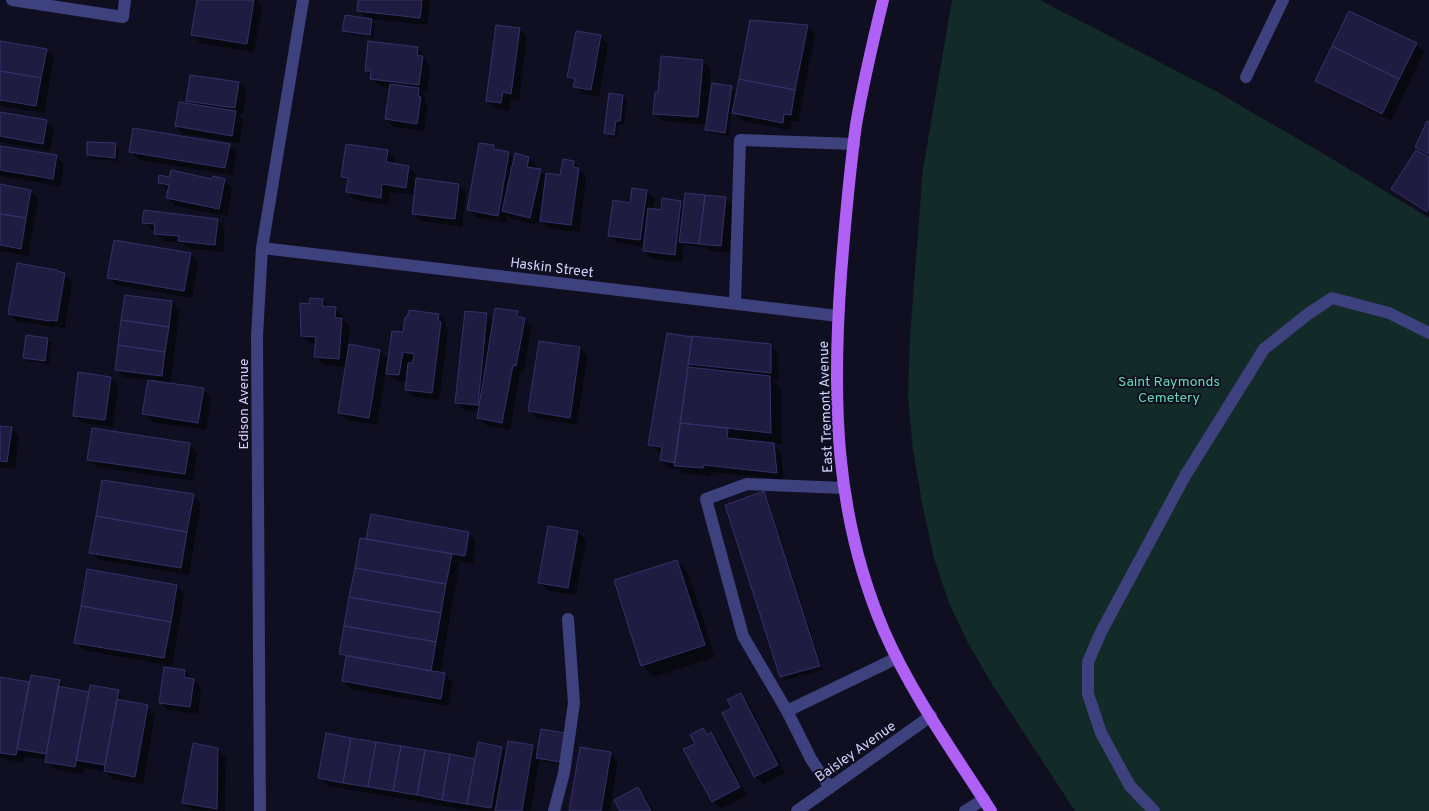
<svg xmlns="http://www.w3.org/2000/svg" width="1429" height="811" viewBox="0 0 1429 811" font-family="Overpass,sans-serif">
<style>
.green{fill:#122b28}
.shadow{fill:#0007;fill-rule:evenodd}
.building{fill:#201c41;stroke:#36306b}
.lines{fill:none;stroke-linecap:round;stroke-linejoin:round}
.minor{stroke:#3d417d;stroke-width:12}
.major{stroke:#af60f5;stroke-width:12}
.labels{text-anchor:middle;stroke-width:4;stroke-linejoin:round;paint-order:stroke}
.street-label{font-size:14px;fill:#d3d2fc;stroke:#100f21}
.park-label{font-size:14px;fill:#63d7af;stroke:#100f21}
</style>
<rect width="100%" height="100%" fill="#100f21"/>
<!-- green -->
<path class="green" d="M952 0H1040L1219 93 1334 160 1429 218V811H1075L992 684 968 643 949 603 934 558 922 503 913 449 908 397 910 337 923 169Z"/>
<!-- shadow -->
<path class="shadow" d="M198 0H257L262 6 254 52 200 43 192 35Z
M360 0H430L427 25 370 19 375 24 373 38 348 34 344 30 368 20 359 10Z
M807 26 815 34 798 122 792 121 790 130 742 121 732 111 728 136 710 133 706 130 707 125 662 121 654 113 659 93 703 61 711 69 707 113 709 114 731 87 735 91 734 101H736Z
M519 29 527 37 519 101 511 100 509 111 495 109 487 101Z
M600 36 608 44 599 97 583 94 569 77Z
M0 43 46 51 54 58 44 113 0 106Z
M1416 44 1424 52 1391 121 1325 88 1317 81Z
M417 48 425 56V60L430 65 427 92 420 91 426 97 425 103 428 106 424 131 394 127 386 119 391 87 379 86 366 71Z
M239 83 246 91 243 115H238L243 120 240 143 184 134 176 126 192 105 187 101Z
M623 96 627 100 624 124H619L617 138 609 136 605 133Z
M0 113 46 121 54 129 50 151 0 142Z
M116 145 119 148 118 161 92 159 88 155Z
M229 145 237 153 233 175 139 160 131 152Z
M494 146 499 151 509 153 515 160 529 158 537 166 536 170 540 171 547 177H561L574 162 581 170 586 177 579 232 549 228 539 218 538 225 512 219 507 214 506 223 477 218 469 210Z
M0 147 56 156 64 164 60 186 0 176Z
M387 151 395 159 394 165 408 167 416 175V180L459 185 466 193 462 227 421 221 413 213 415 195 390 192 388 205 355 200 347 192 348 182 343 176Z
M1429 158V215L1400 196 1392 189Z
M224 180 232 188 227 216 175 206 167 198 169 191 159 183Z
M0 186 30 191 38 199 28 256 0 251Z
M633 189 647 192 655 199 653 210 662 211 680 202 684 207 725 198 733 206 729 253 709 251 704 247 684 245 682 262 652 259 644 251 645 247 618 243 610 235 631 204Z
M217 220 225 228 223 252 187 248 183 243 164 241 156 233V231L152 230 144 222Z
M190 254 198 262 192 298 117 285 109 277Z
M59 273 64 274 72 282 65 328 18 322 10 314Z
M322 300 330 308H335L343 316V320L350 327 348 345 380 351 389 360 404 334 439 315 446 323V328L448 331 439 400 414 397 406 389 407 383 396 381 386 371 377 425 347 420 339 412 346 367 323 365 316 357 317 344 310 343 302 335 310 306ZM410 359 415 360 414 365 410 364Z
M172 302 180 310 170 384 203 389 211 397 206 430 152 422 144 414 149 380 124 377 116 369Z
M517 313 532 327 523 373H520L510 430 487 426 479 418 480 412 464 410 456 402 487 314 494 322Z
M27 336 48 339 52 343 49 364 28 361 24 357Z
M693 339 770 345 778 353 779 380 771 379 781 389 782 444 772 443 781 453 784 480 711 472V476L683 473 680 469 669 468 662 460 663 453 658 452 650 444Z
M580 348 588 356 577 425 538 419 530 411Z
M110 378 118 386 113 427 82 423 74 415Z
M0 427 11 429 19 436 15 469 0 467Z
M189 444 197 452 193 481 97 467 89 459Z
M763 493 767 496 823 670 785 680 781 676Z
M193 496 201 504 189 575 99 560 91 552Z
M372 516 468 533 476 541 473 564 460 561 440 674 445 675 453 682 449 706 351 689 343 681 347 660 340 654Z
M578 532 586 540 576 595 547 590 539 582Z
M677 561 688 573 715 657 654 677 642 665Z
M177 586 184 594 172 666 83 650 76 642Z
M185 671 201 688 198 714 168 710 160 702Z
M0 678 30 684 59 681 67 689 90 693 118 692 126 700 125 702 147 706 155 714 143 784 113 779 106 772 84 768 83 774 54 769 46 760 25 756 24 763 0 758Z
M740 694 748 702 785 773 763 784 755 776 734 709Z
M542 730 564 765 541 761 539 759 531 811H473L328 786 320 778 476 760 501 748 507 753 532 746 538 752Z
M703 730 709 736 711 734 719 742 747 795 721 809 713 801 696 744Z
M218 749 226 758 225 811 191 810 183 803Z
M610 753 618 761 610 811H571Z
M638 788 645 796 654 811H622Z"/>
<!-- building -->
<path class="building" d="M197 0H254L247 44 191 35Z
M358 0H422L420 18 357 11Z
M1349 11 1417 43 1399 79 1332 46Z
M345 15 372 19 370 35 342 31Z
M750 20 808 25 795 90 739 79Z
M496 25 520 28 511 94 503 92 501 103 486 101Z
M576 31 601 35 591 90 573 87 575 79 567 77Z
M0 41 47 49 41 78 0 71Z
M368 41 418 47 417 55 423 56 419 85 370 79 371 71H365Z
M1332 46 1399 79 1382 114 1315 81Z
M661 56 703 60 698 117 653 114 655 92H658Z
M0 71 41 78 36 106 0 100Z
M190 75 239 82 235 108 186 101Z
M739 79 795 90 791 115 784 114 783 123 732 113Z
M712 83 732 86 725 133 705 130Z
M390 84 419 88 418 96 421 97 417 124 385 119Z
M609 93 623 95 620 121H616L614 135 604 133Z
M179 102 236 111 232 136 175 126Z
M0 112 47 120 43 144 0 136Z
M1427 121 1429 122V154L1415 147Z
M133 128 230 144 225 168 129 152Z
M87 142 116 143 115 158 87 155Z
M479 143 494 145V149L509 152 498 216 467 210Z
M346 144 388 150 386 162 409 166 406 188 382 184 381 198 346 192 348 178 341 177Z
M0 146 57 155 53 179 0 170Z
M1416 150 1429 157V208L1427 212 1391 189Z
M515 153 529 157 527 167 541 169 530 218 502 211Z
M563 159 574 161 573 167 579 168 571 225 540 221 546 173 560 175Z
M171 170 212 179 213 176 225 179 219 209 166 198 169 185 158 183 159 175 169 177Z
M416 178 459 184 455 219 412 214Z
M0 184 31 190 26 218 0 214Z
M632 188 647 190 640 240 608 236 613 200 630 203Z
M685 193 705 195 699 244 679 242Z
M705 195 726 197 721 246 699 244Z
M662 198 681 201 675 255 643 251 648 208 661 210Z
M144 210 218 219 215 245 178 241 179 236 154 234 155 224 142 223Z
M0 214 26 218 21 249 0 245Z
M114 240 191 253 184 291 107 278Z
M17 263 57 270V271L65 273 57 321 49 320V321L8 314Z
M125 295 172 301 169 327 121 320Z
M310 298 323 299 322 306 336 307 335 318H342L339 359 314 357 316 337 301 336 300 303 309 304Z
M495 308 518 311 517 316 525 318 516 366 513 365 502 423 477 418Z
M409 310 439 314 438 321 441 322 432 393 405 390 408 363H413L414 354 403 352 399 375 386 374 392 331 403 332 405 317H407Z
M465 311 487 313 478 405 455 403Z
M121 320 169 327 165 352 118 345Z
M667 333 692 337 675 463 660 460 662 447 648 445Z
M26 335 48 338 45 361 23 358Z
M692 336 771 344V373L688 364Z
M539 341 580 347 570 418 528 411Z
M349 344 380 350 369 418 338 413Z
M118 345 165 352 162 376 115 370Z
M688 367 770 376 771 433 680 423Z
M78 372 111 377 105 420 73 416Z
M148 380 204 388 198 423 142 414Z
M680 423 728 428 727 438 774 443 777 473 704 465 703 468 674 466Z
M0 426 12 427 7 462 0 461Z
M92 428 190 443 185 474 87 460Z
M102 480 194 494 187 532 96 516Z
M764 491 820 666 780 677 725 505Z
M371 514 469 532 465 556 366 539Z
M96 516 187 532 181 568 89 553Z
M548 526 578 531 568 588 538 583Z
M360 538 452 554 446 584 355 568Z
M677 560 705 645 641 666 614 580Z
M355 568 446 584 441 613 349 597Z
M87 569 177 585 171 622 81 606Z
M349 597 441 613 436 642 344 626Z
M81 606 171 622 164 658 74 643Z
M344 626 436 642 431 671 339 654Z
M346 656 445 673 441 699 342 681Z
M164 667 185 670 184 677 194 679 190 707 159 703Z
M31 675 60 680 46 754 17 749Z
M0 677 29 682 16 755 0 753Z
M90 685 119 690 105 765 76 760Z
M58 686 89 692 75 767 45 762Z
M741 693 778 765 754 777 722 713 732 708 727 700Z
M117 699 148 705 135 777 104 771Z
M703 728 707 735 711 732 740 787 712 802 683 749 695 744 690 735Z
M541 729 565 733 560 762 536 758Z
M326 733 351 738 343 783 318 778Z
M351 738 376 742 368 787 343 783Z
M508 741 533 745 522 811H495Z
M376 742 401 746 393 791 368 787Z
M478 742 502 747 491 808 467 804Z
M193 743 218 748 217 809 182 803Z
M401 746 425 750 417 795 393 791Z
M580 747 611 752 601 811H569Z
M425 750 450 754 442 800 417 795Z
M450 754 475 759 467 804 442 800Z
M638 787 651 811H620L614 800Z"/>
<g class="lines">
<!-- minor -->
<path class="minor" d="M12 0 123 17 125 0
M1246 77 1283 0
M262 248 838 316
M735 303 740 140 854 144
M843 488 747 484 706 499 743 636 787 711 897 658
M787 711 811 759 830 788
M260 811 257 336 262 248 303 0
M554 811 564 773 574 703 568 619
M797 811 931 716
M965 811 984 799
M1154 811 1130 786 1101 733 1088 694V662L1101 632 1185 476 1264 349 1308 314 1332 298 1389 313 1429 333"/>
<!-- major -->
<path class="major" d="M883 0C873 41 863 83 856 125 849 175 845 224 841 274 832 399 834 514 884 631 912 695 954 753 991 811"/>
</g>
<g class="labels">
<!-- street labels -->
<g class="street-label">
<text transform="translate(552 267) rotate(7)" y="5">Haskin Street</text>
<text transform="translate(243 404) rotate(-90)" y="5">Edison Avenue</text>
<text transform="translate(825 407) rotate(-92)" y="5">East Tremont Avenue</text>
<text transform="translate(855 751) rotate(-35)" y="5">Baisley Avenue</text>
</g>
<!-- park labels -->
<g class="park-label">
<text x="1169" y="386">Saint Raymonds<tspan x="1169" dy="16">Cemetery</tspan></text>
</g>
</g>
</svg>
